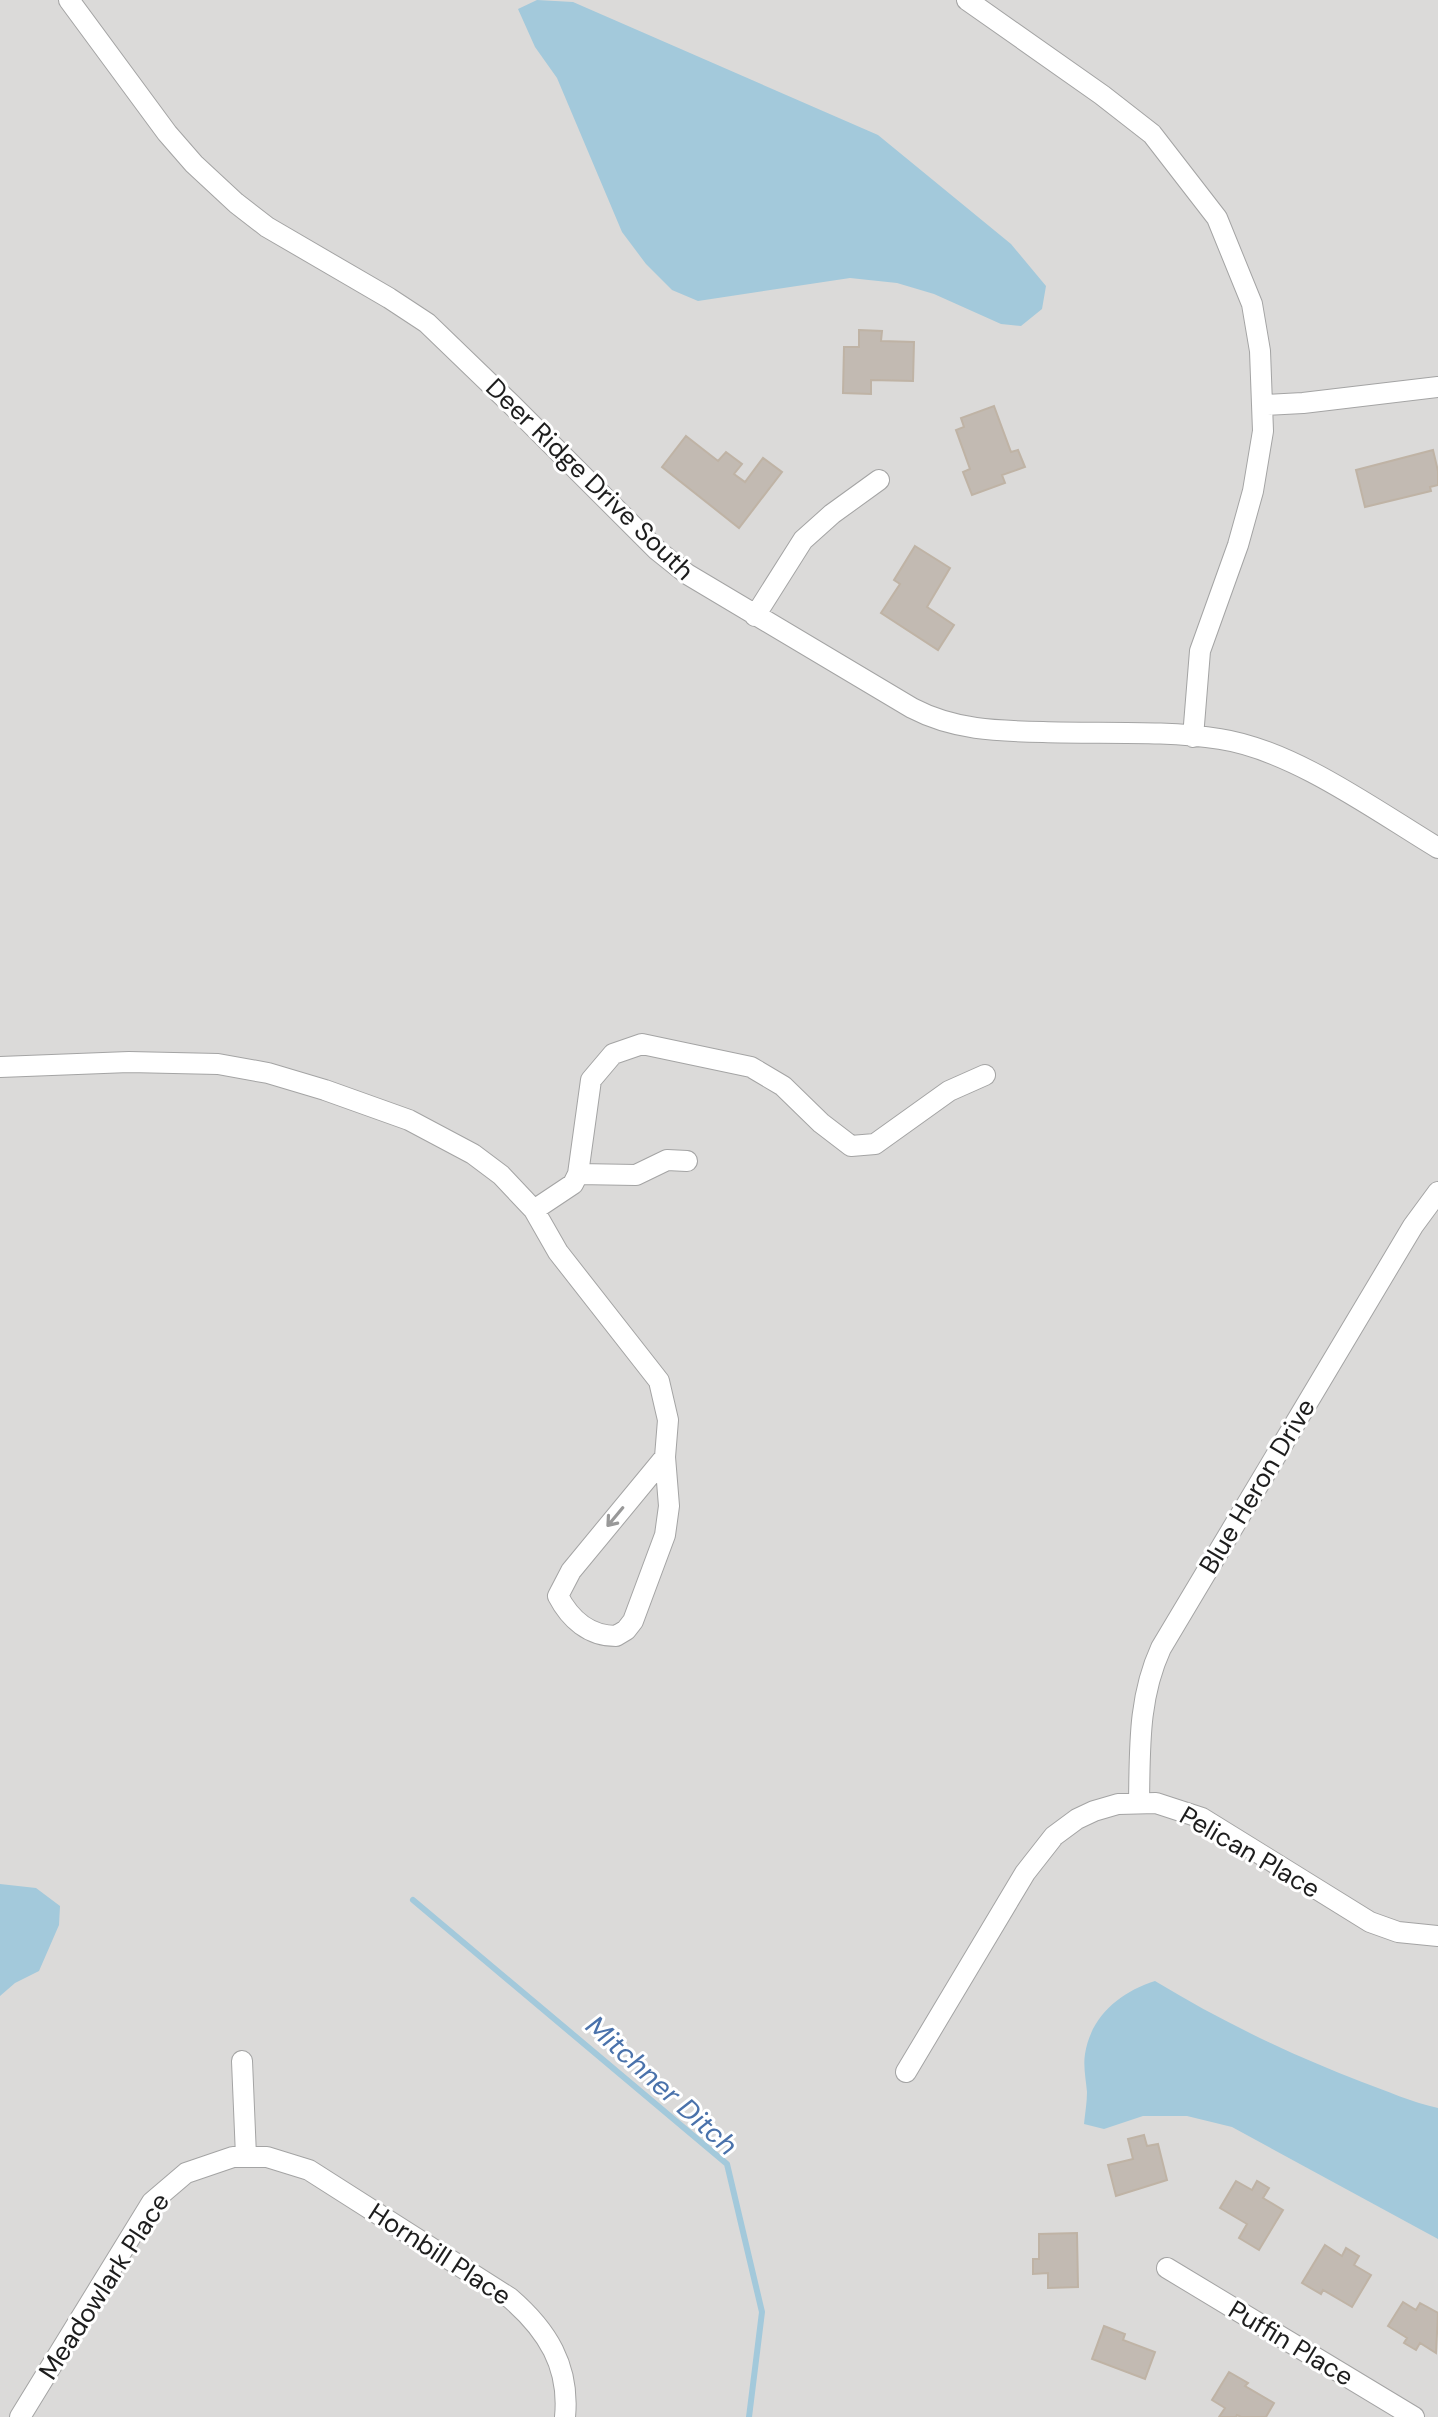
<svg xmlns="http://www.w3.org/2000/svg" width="1438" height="2417" viewBox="0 0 1438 2417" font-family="'DM Sans',sans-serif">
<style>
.residential{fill:#dbdad9}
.water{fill:#a3c9db}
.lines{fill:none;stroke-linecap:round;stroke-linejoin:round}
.stream{stroke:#a3c9db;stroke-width:6}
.building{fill:#c2bab2;stroke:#bfb3a5;stroke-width:2}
.minor-casing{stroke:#a4a4a4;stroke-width:22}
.minor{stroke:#fff;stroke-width:20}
.oneway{stroke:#999}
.labels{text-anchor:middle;stroke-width:6;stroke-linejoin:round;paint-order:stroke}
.street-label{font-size:26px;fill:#1d1d1d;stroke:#fff}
.water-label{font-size:28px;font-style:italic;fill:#4a72ab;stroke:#fff}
</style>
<rect width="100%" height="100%" fill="#eeebe2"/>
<!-- residential -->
<path class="residential" d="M0 0H1438V2417H0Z"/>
<!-- water -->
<path class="water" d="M537 0 573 2 878 135 1011 244 1046 286 1042 309 1021 326 1001 324 934 294 897 283 850 278 698 301 672 290 646 264 622 232 557 78 535 47 518 9Z
M0 1884 36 1888 60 1906 59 1925 39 1971 15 1983 0 1996Z
M1155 1981C1221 2021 1289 2054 1362 2082 1387 2091 1411 2102 1438 2108V2239L1232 2127 1187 2116H1143L1104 2129 1084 2124C1085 2113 1087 2103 1087 2092 1086 2080 1083 2066 1085 2054 1091 2016 1120 1992 1155 1981Z"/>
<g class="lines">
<!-- stream -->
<path class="stream" d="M413 1900 727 2164 762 2312 749 2417"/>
</g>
<!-- building -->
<path class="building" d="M859 330 882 331 881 341 914 342 913 381 871 380V394L843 393 844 347H859Z
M994 406 1011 452 1018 450 1025 467 1002 475 1005 483 972 495 963 472 970 469 956 430 964 427 961 418Z
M686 436 718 461 726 452 742 464 734 474 745 482 763 458 782 472 739 528 662 467Z
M1433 450 1438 471V485L1430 487 1431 491 1365 507 1356 470Z
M915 546 950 568 927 607 954 625 938 650 881 613 900 584 894 580Z
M1144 2135 1147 2146 1158 2144 1167 2180 1116 2196 1108 2165 1133 2159 1128 2139Z
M1236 2181 1252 2190 1257 2181 1269 2188 1263 2198 1283 2210 1259 2250 1239 2238 1247 2224 1220 2208Z
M1077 2233 1078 2287 1048 2288V2273L1033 2274V2259H1039V2234Z
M1325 2245 1342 2256 1346 2248 1359 2256 1354 2265 1371 2275 1352 2307 1323 2290 1321 2294 1302 2283Z
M1403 2302 1416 2310 1420 2303 1438 2313 1436 2353 1420 2343 1416 2350 1404 2343 1407 2338 1388 2326Z
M1104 2326 1125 2334 1123 2340 1155 2352 1145 2379 1092 2359Z
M1229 2372 1248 2383 1245 2386 1274 2403 1266 2417H1241L1237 2415 1236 2417H1219L1225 2408 1212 2400Z"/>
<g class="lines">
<!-- minor casing -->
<g class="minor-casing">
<path id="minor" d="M69 0 167 133 194 164 236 203 267 227 389 298 427 323 511 404 657 550 687 574 912 708C954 730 996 731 1043 732 1100 734 1164 730 1220 739 1293 750 1375 810 1438 848
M967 0 1102 95 1152 134 1217 218 1252 304 1260 351 1263 431 1253 491 1238 545 1200 651 1193 737
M1263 405 1303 403 1438 387
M755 616 803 540 832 514 879 480
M0 1067 129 1062 218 1064 268 1073 325 1090 409 1120 473 1154 501 1175 534 1210 558 1252 659 1381 668 1420 665 1457 669 1506 665 1535 633 1621 626 1630 616 1636C589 1636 570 1619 558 1596L571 1571 665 1457
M578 1174 636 1175 667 1160 687 1161
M534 1210 573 1184 578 1174 591 1080 613 1054 642 1044 751 1067 783 1086 821 1123 851 1146 875 1144 949 1091 985 1075
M1139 1802C1140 1748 1138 1698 1161 1648L1413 1226 1438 1192
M242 2061 246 2156
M906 2072 1025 1873 1054 1836 1077 1819 1094 1811 1118 1804 1156 1803 1202 1818 1370 1922 1398 1932 1438 1936
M1167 2268 1414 2417
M20 2417 152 2202 186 2173 233 2157H267L309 2170 510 2298C547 2330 570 2366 565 2417"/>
</g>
<!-- minor -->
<use href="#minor" class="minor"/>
</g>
<!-- one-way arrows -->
<defs><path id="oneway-shaft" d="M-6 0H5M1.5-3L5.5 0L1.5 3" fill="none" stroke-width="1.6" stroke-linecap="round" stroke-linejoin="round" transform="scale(2)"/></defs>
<use class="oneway" href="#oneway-shaft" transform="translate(615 1517) rotate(130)"/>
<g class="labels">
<!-- street labels -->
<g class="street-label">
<text transform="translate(590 479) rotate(44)" y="9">Deer Ridge Drive South</text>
<text transform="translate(1257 1486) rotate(-59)" y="9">Blue Heron Drive</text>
<text transform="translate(1250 1852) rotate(30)" y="9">Pelican Place</text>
<text transform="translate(440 2254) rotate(33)" y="9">Hornbill Place</text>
<text transform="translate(104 2286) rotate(-57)" y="9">Meadowlark Place</text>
<text transform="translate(1291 2343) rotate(31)" y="9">Puffin Place</text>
</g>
<!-- water labels -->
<g class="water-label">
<text transform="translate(662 2085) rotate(42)" y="10">Mitchner Ditch</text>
</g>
</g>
</svg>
